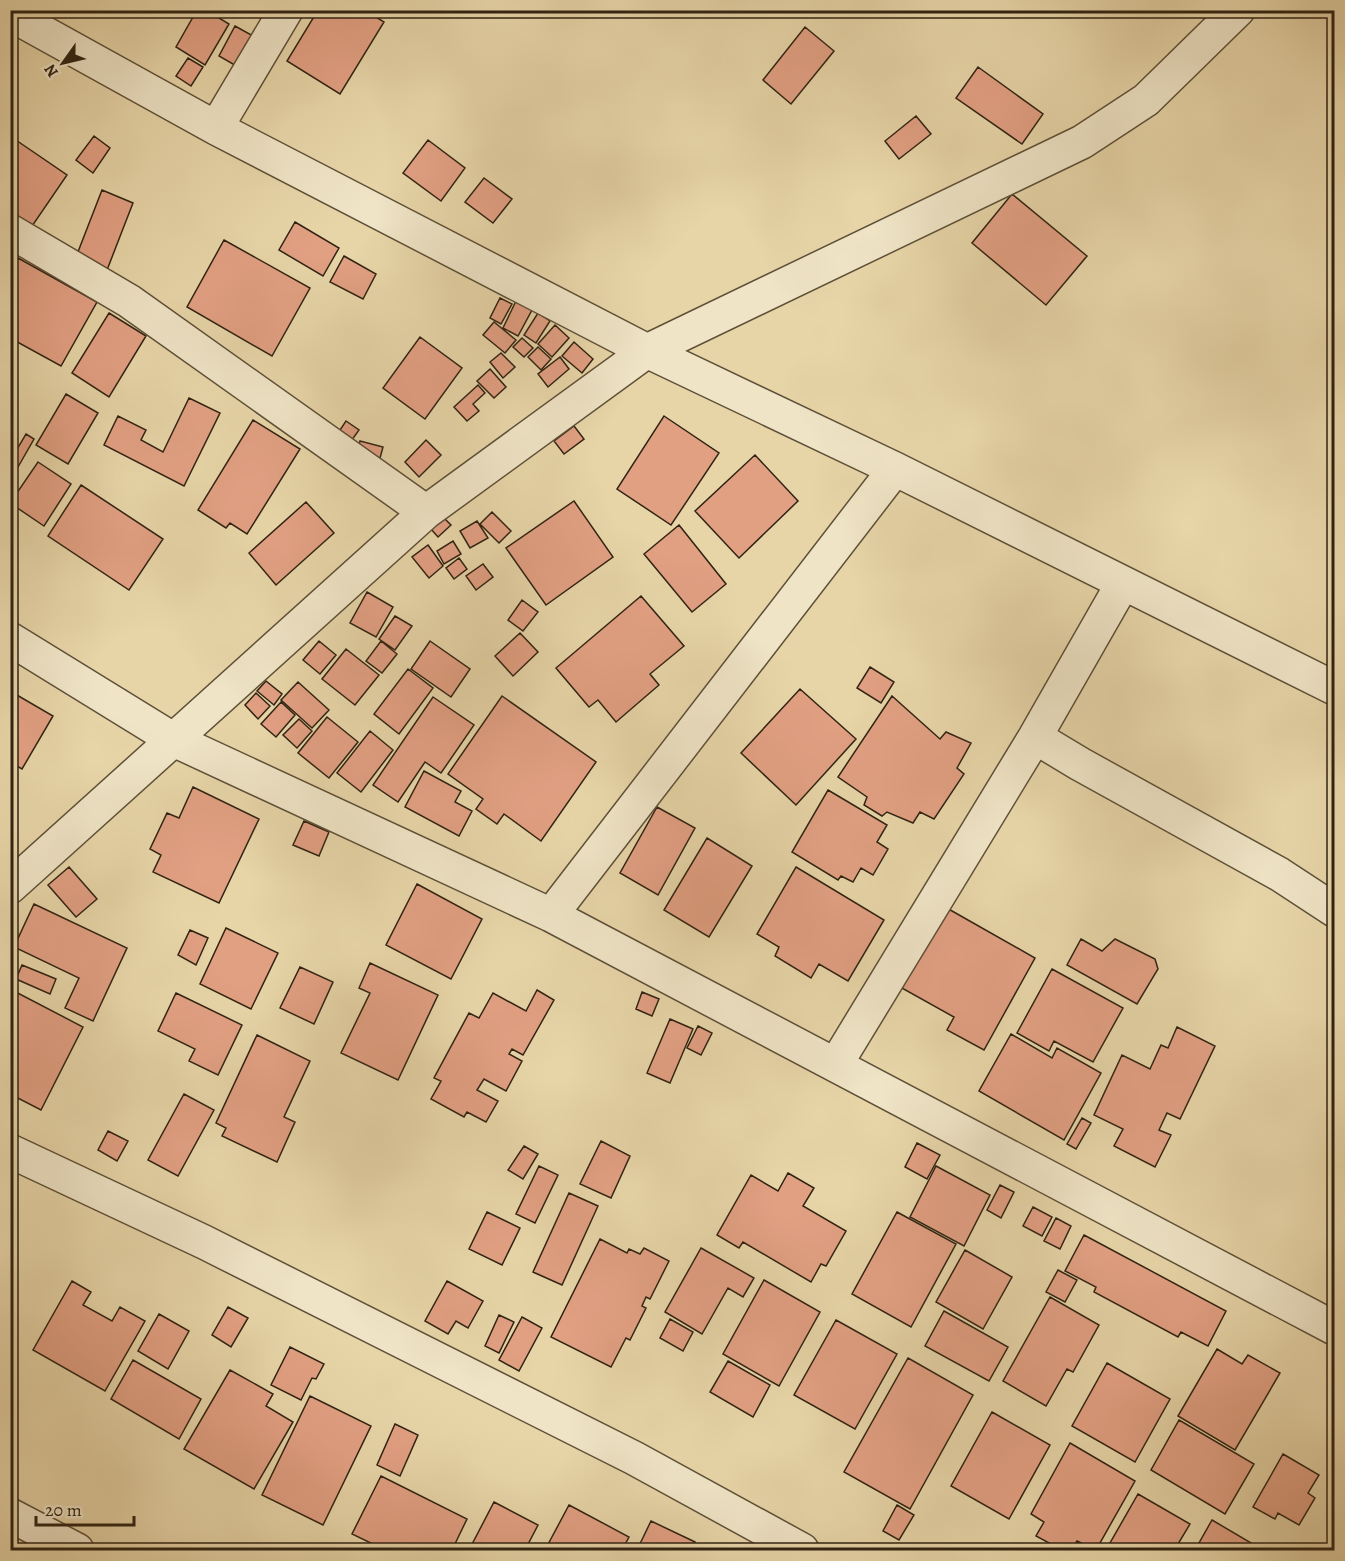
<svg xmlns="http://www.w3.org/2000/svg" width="1345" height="1561" viewBox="0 0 1345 1561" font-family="Alegreya,serif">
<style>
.building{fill:#e2a083;stroke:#302312;stroke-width:1.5}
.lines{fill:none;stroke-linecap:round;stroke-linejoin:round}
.street-casing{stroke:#5e5038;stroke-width:36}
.street{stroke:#efe4c6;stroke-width:33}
</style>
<rect width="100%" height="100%" fill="#e7d5a8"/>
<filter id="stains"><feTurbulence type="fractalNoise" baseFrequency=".00333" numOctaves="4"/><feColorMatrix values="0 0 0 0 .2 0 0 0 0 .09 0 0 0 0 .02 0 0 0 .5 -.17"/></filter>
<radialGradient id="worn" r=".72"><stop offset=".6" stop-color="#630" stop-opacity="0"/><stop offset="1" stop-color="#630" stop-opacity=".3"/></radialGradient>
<!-- building -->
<path class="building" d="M197 10H206L229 24 205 65 176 47Z
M318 10H365L384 22 340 94 287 61Z
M235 26 255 37 238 67 219 56Z
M805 27 834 51 791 104 763 80Z
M188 58 203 67 191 86 176 76Z
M978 67 1043 114 1022 144 956 98Z
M916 116 931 134 899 159 885 141Z
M10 136 67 175 28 232 10 220Z
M94 136 110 148 93 173 76 160Z
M428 140 465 168 441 201 403 173Z
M484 178 512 199 493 223 465 202Z
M102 190 133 203 107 270 76 257Z
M1012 194 1087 256 1046 305 972 243Z
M295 222 339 248 323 276 279 250Z
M224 240 310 288 272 356 187 307Z
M344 256 376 274 363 299 330 282Z
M18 258 97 302 61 366 10 338V272Z
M500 298 512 304 501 324 490 318Z
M516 301 532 310 518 336 503 328Z
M109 313 146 336 109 397 72 373Z
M538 313 550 321 536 343 524 335Z
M494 322 516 340 505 353 483 335Z
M555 325 569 338 552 357 538 344Z
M420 337 462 368 425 419 383 388Z
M522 338 533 348 524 357 513 347Z
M574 342 593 359 582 373 562 356Z
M538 347 551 359 541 370 528 357Z
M501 353 515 367 503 378 490 362Z
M560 357 569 369 548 387 538 374Z
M490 369 506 387 494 398 477 381Z
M478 385 485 393 473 404 479 411 467 421 454 407Z
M66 394 98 413 68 464 36 445Z
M189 398 220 413 184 486 104 445 118 416 146 430 141 440 163 452Z
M664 416 719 453 671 525 617 489Z
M253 420 300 449 247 534 230 523 226 528 198 510Z
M346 421 359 430 349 444 336 436Z
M574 426 584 439 564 454 554 441Z
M26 434 34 439 10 481V461Z
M426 440 441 455 419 477 405 462Z
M360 441 383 447 380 458 357 453Z
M755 455 798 501 739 558 695 511Z
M38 462 71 484 44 526 10 503Z
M81 485 163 539 129 590 48 536Z
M574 501 613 557 546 605 506 548Z
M306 502 334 533 276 585 249 553Z
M492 512 511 531 499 543 480 524Z
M442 516 451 525 438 537 430 528Z
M477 521 488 538 470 548 460 531Z
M679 525 726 584 692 612 644 554Z
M453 541 461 554 444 564 437 551Z
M428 545 443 566 429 578 412 557Z
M459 558 467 569 454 579 446 568Z
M483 564 493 577 476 590 466 576Z
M367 592 393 607 376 637 350 623Z
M641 596 684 646 650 674 659 685 616 722 598 700 589 707 556 668Z
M522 600 538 612 523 631 508 620Z
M395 616 412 626 395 650 379 639Z
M520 633 538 652 513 676 495 656Z
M319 641 336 655 320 674 303 660Z
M381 641 397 654 382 673 366 661Z
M430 641 470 669 451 697 411 669Z
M346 649 379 675 355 705 322 679Z
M870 667 894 682 881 703 857 688Z
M408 669 433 688 399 734 374 714Z
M266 681 282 694 274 705 257 691Z
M298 682 329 710 312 728 281 700Z
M800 689 856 739 796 805 741 753Z
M10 691 53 716 22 769 10 762Z
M256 693 270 706 258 719 245 705Z
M502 696 596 762 541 841 504 814 497 824 476 809 483 799 448 774Z
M892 696 940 739 946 732 971 743 957 768 964 774 934 819 920 812 913 823 887 812 882 816 864 805 867 797 838 777Z
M433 697 474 725 441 773 425 762 398 802 373 785Z
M281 702 295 715 276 737 261 724Z
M327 717 358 742 329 778 298 753Z
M299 719 312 731 297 748 283 735Z
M370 731 393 750 361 792 337 773Z
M424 771 461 791 455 802 472 811 459 836 405 807Z
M193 787 259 819 219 903 153 872 161 855 150 849 167 813 179 818Z
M828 790 887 825 877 842 888 849 873 875 861 868 853 882 841 876 838 880 792 852Z
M657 807 695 828 658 895 620 873Z
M304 821 329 832 319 856 293 845Z
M707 838 752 866 709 937 664 910Z
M69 867 97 899 76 917 48 885Z
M796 867 884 920 848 981 819 964 811 978 775 956 779 947 757 934Z
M417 884 482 919 451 979 386 945Z
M34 904 127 948 93 1021 65 1008 79 978 14 947Z
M945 907 1035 958 984 1050 947 1030 954 1017 900 987Z
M226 928 278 953 251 1009 200 984Z
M190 930 208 938 196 965 178 955Z
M1081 939 1102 951 1115 939 1155 959 1158 969 1137 1004 1067 965Z
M370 963 438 995 398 1080 341 1053 370 993 359 988Z
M22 965 56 979 50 994 16 979Z
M300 967 333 982 314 1024 280 1008Z
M1052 969 1123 1008 1093 1062 1054 1041 1049 1051 1017 1033Z
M10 989 83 1027 41 1110 10 1094Z
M537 990 554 1000 523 1055 512 1049 509 1054 522 1061 506 1091 484 1079 477 1090 498 1101 486 1122 467 1112 464 1117 431 1099 441 1081 434 1078 469 1013 479 1018 493 993 526 1011Z
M642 992 659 999 652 1016 636 1009Z
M176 993 242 1025 218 1075 189 1061 195 1049 158 1031Z
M670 1019 693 1029 670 1083 647 1073Z
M698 1026 712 1033 701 1055 687 1048Z
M1177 1027 1215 1046 1180 1119 1167 1113 1159 1130 1171 1135 1155 1167 1114 1146 1123 1129 1094 1115 1122 1055 1150 1069 1161 1045 1168 1048Z
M1011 1034 1052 1058 1057 1048 1101 1073 1064 1140 979 1091Z
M257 1035 310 1061 284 1117 295 1122 277 1162 222 1136 226 1128 216 1123Z
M184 1094 214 1110 178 1176 148 1160Z
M1082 1118 1091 1123 1076 1149 1067 1144Z
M108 1131 128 1141 117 1161 98 1150Z
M601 1141 630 1156 611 1198 580 1184Z
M917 1143 940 1155 927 1179 905 1167Z
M524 1146 538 1154 523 1179 508 1170Z
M539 1166 558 1175 535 1223 516 1214Z
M936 1166 990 1195 964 1246 910 1217Z
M788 1173 814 1188 803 1206 846 1231 826 1266 821 1264 811 1282 743 1242 739 1248 717 1235 751 1175 778 1191Z
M1000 1185 1014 1192 1001 1218 987 1210Z
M569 1193 598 1206 562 1285 533 1272Z
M1033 1207 1052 1217 1042 1236 1023 1226Z
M487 1212 520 1228 502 1265 469 1249Z
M897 1212 956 1244 911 1327 852 1294Z
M1056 1218 1071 1226 1060 1249 1044 1241Z
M1084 1235 1226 1311 1208 1346 1181 1332 1178 1337 1094 1292 1096 1287 1065 1271Z
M600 1239 627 1253 629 1249 640 1254 644 1248 669 1261 650 1299 646 1297 642 1306 646 1308 630 1340 626 1338 611 1367 551 1337Z
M701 1248 754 1278 743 1297 728 1288 702 1334 665 1312Z
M965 1250 1012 1277 983 1329 936 1302Z
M1058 1270 1077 1280 1065 1302 1046 1292Z
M764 1280 820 1312 779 1386 723 1354Z
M72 1281 91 1292 83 1305 112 1321 120 1307 145 1321 105 1391 33 1350Z
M447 1281 483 1301 468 1328 456 1321 448 1334 425 1321Z
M1050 1297 1099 1325 1073 1372 1067 1369 1046 1406 1003 1381Z
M228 1307 248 1318 231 1347 212 1335Z
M944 1311 1008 1347 989 1381 925 1346Z
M159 1314 189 1331 168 1369 138 1351Z
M499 1315 514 1322 499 1353 485 1346Z
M522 1317 542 1328 519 1371 499 1360Z
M670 1319 693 1332 683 1351 660 1338Z
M836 1320 897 1354 855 1429 794 1395Z
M290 1347 324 1364 316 1379 312 1378 301 1400 271 1385Z
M1217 1349 1242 1364 1248 1355 1280 1373 1235 1450 1178 1416Z
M908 1358 973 1395 910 1509 844 1472Z
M133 1360 201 1399 179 1439 111 1399Z
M728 1361 770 1385 753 1417 710 1392Z
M1107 1363 1170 1399 1135 1462 1072 1426Z
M230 1370 273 1394 266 1406 293 1422 254 1489 184 1449Z
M310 1396 371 1426 323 1525 262 1495Z
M992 1412 1050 1445 1009 1519 951 1486Z
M1179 1420 1254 1464 1225 1514 1151 1470Z
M395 1424 418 1435 400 1476 377 1465Z
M1070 1443 1135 1481 1096 1550 1077 1541 1071 1550H1062L1036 1536 1044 1522 1031 1514Z
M1283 1454 1319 1475 1308 1493 1315 1498 1299 1525 1278 1513 1275 1519 1253 1507Z
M381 1476 467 1519 452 1550H385L352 1534Z
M1138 1494 1190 1524 1178 1544 1184 1547 1182 1550H1106Z
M494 1502 538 1525 525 1550H469Z
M569 1505 629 1537 622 1550H545Z
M897 1505 914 1515 899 1540 883 1531Z
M1212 1520 1263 1550H1195Z
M651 1521 695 1542 692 1550H637Z"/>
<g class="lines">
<!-- street casing -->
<g class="street-casing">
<path id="street" d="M10 14 216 128 647 351 895 469 1334 688
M216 128 286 10
M10 231 129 301 426 512
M10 639 174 740 551 915 1334 1328
M1035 737 1080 764 1279 874 1334 910
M10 887 426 512 647 351 1082 142 1146 100 1238 10
M551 915 895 469
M836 1064 1035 737 1123 583
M10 1151 204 1242 634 1458 802 1550
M10 1515 77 1550"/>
</g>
<!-- street -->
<use href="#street" class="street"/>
</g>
<!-- margin -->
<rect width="1345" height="1561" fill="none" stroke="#e7d5a8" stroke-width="36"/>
<rect x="12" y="12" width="1321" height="1537" fill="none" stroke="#302312" stroke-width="3"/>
<rect x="18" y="18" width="1309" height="1525" fill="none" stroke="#302312" stroke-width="1.5"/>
<!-- north arrow -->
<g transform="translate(63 63) rotate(236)" stroke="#efe4c6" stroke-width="4.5" paint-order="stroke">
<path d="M0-4.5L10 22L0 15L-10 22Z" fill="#302312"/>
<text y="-9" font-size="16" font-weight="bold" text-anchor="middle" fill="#302312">N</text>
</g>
<!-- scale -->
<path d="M36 1516v9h98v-9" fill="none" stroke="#302312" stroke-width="3"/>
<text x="45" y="1516" font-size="18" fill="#302312" stroke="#efe4c6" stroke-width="4.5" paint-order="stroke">20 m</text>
<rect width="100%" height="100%" filter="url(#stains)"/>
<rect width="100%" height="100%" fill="url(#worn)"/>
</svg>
